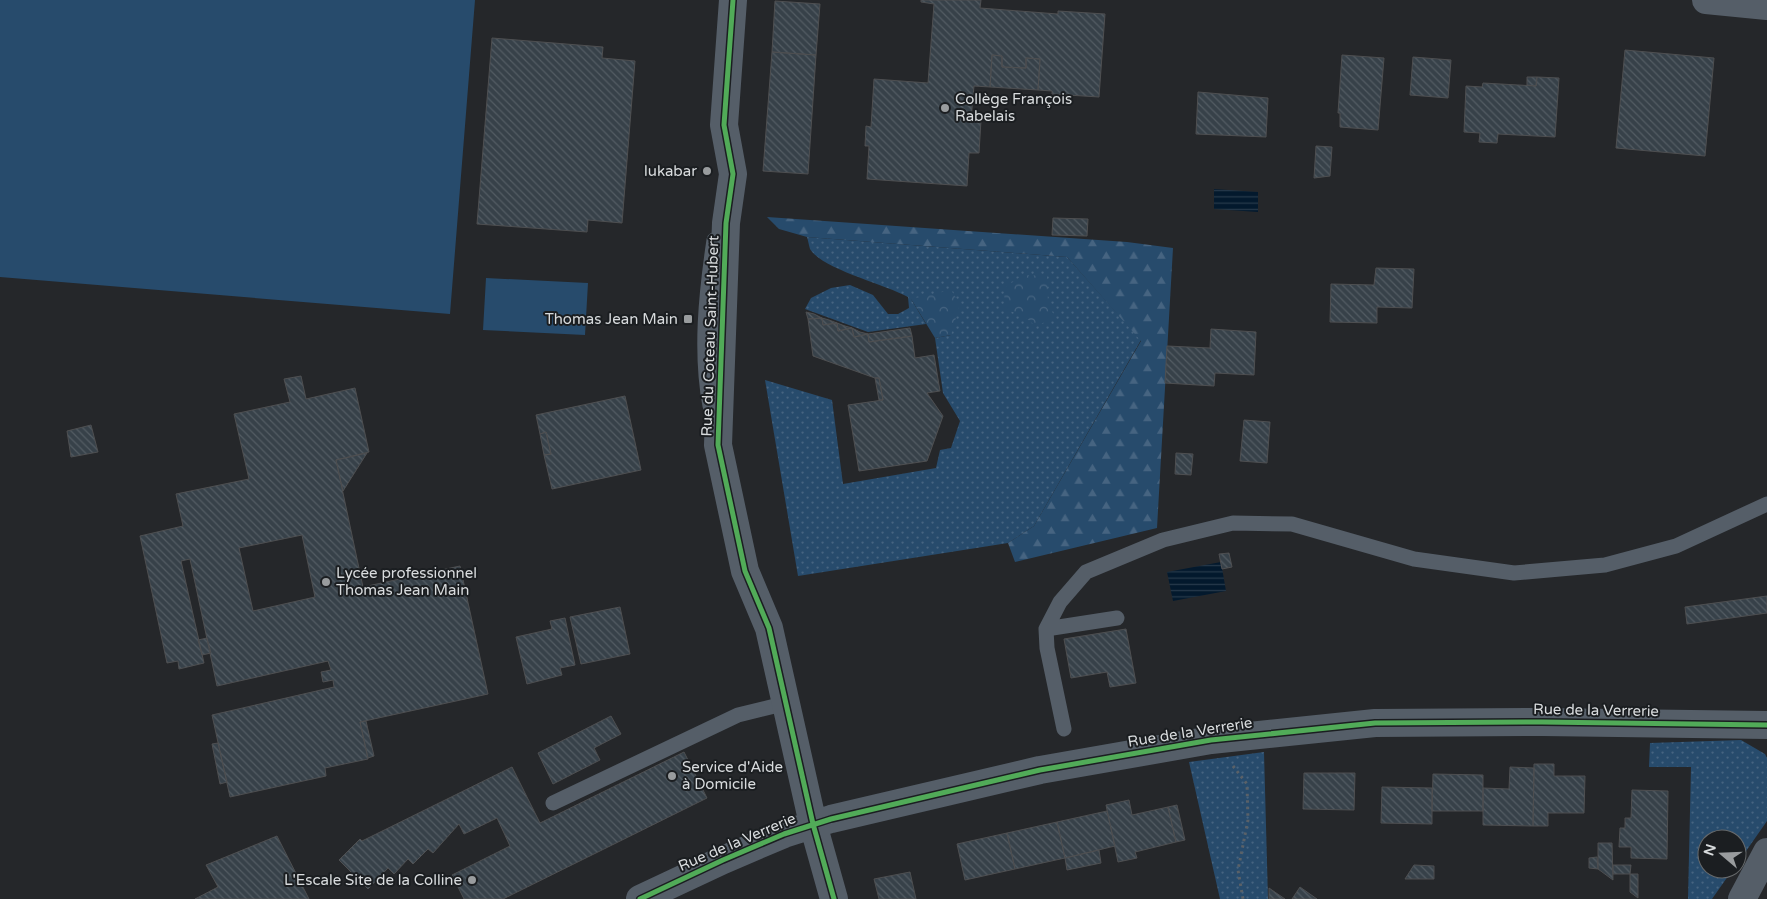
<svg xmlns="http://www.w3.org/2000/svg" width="1767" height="899" viewBox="0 0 1767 899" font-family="'Varela Round',sans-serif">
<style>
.grass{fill:url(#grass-dots)}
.forest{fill:url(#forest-firs)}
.park{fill:url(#park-crowns)}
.pitch{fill:#274b6c}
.water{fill:url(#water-rules)}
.building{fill:url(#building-back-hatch);stroke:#4e4f51;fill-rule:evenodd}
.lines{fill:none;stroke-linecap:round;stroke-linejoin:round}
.path{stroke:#5a6168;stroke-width:3;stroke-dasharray:2.5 4;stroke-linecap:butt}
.service{stroke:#555e68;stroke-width:15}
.minor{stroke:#555e68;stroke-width:28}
.tertiary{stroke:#555e68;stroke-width:28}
.cycleway-casing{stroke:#1b1e21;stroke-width:8}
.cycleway{stroke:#51ab58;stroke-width:5}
.poi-dot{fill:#999c9e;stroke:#1b1e21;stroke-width:2}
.labels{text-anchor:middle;stroke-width:4;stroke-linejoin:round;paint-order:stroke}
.poi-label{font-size:15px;fill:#d8dbdd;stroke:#1b1e21;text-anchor:start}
.street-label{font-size:15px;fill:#d8dbdd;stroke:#1b1e21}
</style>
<defs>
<pattern id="grass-dots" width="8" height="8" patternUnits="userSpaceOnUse" patternTransform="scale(1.25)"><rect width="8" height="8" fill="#274b6c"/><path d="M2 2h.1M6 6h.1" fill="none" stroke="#466481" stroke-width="1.8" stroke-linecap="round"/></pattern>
<pattern id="forest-firs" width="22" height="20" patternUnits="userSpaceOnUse" patternTransform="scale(1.25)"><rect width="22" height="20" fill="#274b6c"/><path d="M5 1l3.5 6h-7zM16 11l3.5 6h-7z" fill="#466481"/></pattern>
<pattern id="park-crowns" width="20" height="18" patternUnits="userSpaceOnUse" patternTransform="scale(1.25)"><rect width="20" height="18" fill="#274b6c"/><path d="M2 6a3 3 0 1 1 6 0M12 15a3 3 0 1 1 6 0" fill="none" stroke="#466481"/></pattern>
<pattern id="water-rules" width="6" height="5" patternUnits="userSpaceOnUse" patternTransform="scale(1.25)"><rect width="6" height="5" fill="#03192d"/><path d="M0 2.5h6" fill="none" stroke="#273a4b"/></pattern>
<pattern id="building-back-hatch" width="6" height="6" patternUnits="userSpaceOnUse" patternTransform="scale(1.25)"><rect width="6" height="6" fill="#374149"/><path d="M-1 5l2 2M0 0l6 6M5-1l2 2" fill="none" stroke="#535c63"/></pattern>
</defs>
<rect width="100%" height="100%" fill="#25272a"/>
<!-- grass -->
<path class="grass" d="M807 237 1067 257 1141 340 1034 526 1008 543 798 576 765 380 832 400 843 484 936 468 940 450 951 448 960 421 943 393 935 338 951 335 911 299 926 324 868 332 805 309 811 298 831 288 850 285 873 295 888 314H898L909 308 908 297C884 284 822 269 810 249 809 246 808 240 807 237Z
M1741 740 1765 754 1767 758V821L1737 864V839H1707V869H1733L1712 899H1688L1691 767H1649L1650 743Z
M1264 752 1268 899H1220L1189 762Z"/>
<!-- forest -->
<path class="forest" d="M767 217 1127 242 1173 248 1157 528 1015 562 1008 543 1034 526 1141 341 1067 257 807 237 779 229Z"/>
<!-- park -->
<path class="park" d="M1023 275 1047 276 1048 304 1055 317 1035 327C1030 318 1015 312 1005 310L1004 288Z
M951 290 960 304 951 335 935 338 911 299Z"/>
<!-- pitch -->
<path class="pitch" d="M0 0H475L450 314 0 277Z
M486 278 588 283 585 335 483 330Z"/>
<!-- water -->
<path class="water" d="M1214 189 1258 192V212L1214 209Z
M1221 562 1226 591 1173 601 1167 572Z"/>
<!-- building -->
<path class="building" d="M921 0H981L980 8 1058 14V11L1105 14 1099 97 1052 94V91L1038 90 1040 59 1026 58V68L1002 67V56L992 55 990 87 974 86 971 119 981 120 979 153H969L967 186 867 179 869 146H865L866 126 871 127 874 79 928 83 934 4 921 2Z
M775 1 820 4 816 55 772 52Z
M492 38 603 47 602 58 635 61 622 223 588 220 587 232 477 224Z
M1625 50 1714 58 1705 156 1616 148Z
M772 52 816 55 808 174 763 171Z
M992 55 1002 56V67L1026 68V58L1040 59 1038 90 990 87Z
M1342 55 1384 58 1378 130 1340 127V113H1338Z
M1413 57 1451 60 1448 98 1410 95Z
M1527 77H1537L1536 86 1527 85Z
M1537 77 1559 78 1555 137 1498 134 1497 143 1479 142 1480 133 1464 132 1466 86 1482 87 1483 83 1536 86Z
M1198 92 1268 98 1266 137 1196 134Z
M1316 146 1332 147 1330 176 1314 178Z
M1053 218 1088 219 1087 236 1052 235Z
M1376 268 1414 269 1412 308 1377 307V323L1330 322 1331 284 1374 285Z
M806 312 814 314 822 318 808 319Z
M822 318 823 325 837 323 838 331 852 328 854 337 868 334 869 342 912 336 915 358 934 355 940 391 927 393 943 416 927 461 859 471 848 405 883 400 879 378H875L813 356 808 319Z
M822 318 829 320 837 323 823 325Z
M837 323 845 326 852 328 838 331Z
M852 328 860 332 868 334 854 337Z
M910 328 912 336 869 342 868 334Z
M1211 329 1256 332 1254 375 1215 373 1214 386 1165 383 1167 346 1210 348Z
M301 376 306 399 355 388 369 452 336 460 363 587 460 566 488 694 360 722 368 759 325 768 326 776 230 797 212 715 334 687 333 680 323 682 321 672 331 670 328 661 217 686 190 559 181 561 204 663 179 669 178 661 167 663 140 536 183 526 176 494 249 479 234 414 290 402 284 379ZM302 535 315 597 253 611 239 548Z
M875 378H879L883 400H879Z
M625 396 641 470 552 489 544 455 551 454 546 432 540 434 536 415Z
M1244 420 1270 422 1267 463 1240 461Z
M91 425 98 452 71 457 67 431Z
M546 432 551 454 544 455 540 434Z
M367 453 343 491 336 460Z
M1176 453 1193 454 1191 475 1175 474Z
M1229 553 1232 567 1222 569 1219 554Z
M1767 596V613L1687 624 1685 607Z
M620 607 630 654 581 664 570 617Z
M565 618 575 665 560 668 562 675 527 684 516 637 552 629 550 621Z
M1126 629 1136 683 1110 687 1107 672 1071 678 1064 639Z
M207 638 211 653 202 655 198 640Z
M611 716 621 734 594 748 600 760 553 784 538 753Z
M366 721 374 756 368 758 360 722Z
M218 743 227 782 220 784 212 744Z
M684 752 707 798 503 899H464L452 875 510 846 497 818 464 834 459 824 433 853 428 849 413 864 408 859 394 874 388 868 368 889 339 860 360 839 362 841 512 767 540 823Z
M1534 764H1554V776H1585L1584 813H1548V826H1533Z
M1510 767 1534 768 1533 826 1483 825V788L1509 789Z
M1304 773H1355L1354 810 1303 809Z
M1433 774 1483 775V811H1432Z
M1382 787 1432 788V824L1381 823Z
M1632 790 1668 791 1667 859 1631 858V847H1619L1620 828H1625V818H1631Z
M1129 800 1132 815 1168 807 1176 842 1135 852 1137 858 1118 862 1106 805Z
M1177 805 1185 840 1176 842 1168 807Z
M1107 811 1115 846 1065 858 1057 822Z
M1057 822 1065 858 1015 869 1007 833Z
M1007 833 1015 869 965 880 957 844Z
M277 836 309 899H195L218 887 206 865Z
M1598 843H1612L1613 880 1598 869Z
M1099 850 1101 863 1067 870 1065 858Z
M1597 857 1598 869 1589 868V858Z
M1414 865 1434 866V879H1405Z
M1613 865H1631L1630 874H1613Z
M910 872 916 899H879L874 879Z
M1630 874H1638V898L1630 892Z
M1300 887 1317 899H1292Z
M1269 888 1285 899H1269Z"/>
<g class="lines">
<!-- path -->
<path class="path" d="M1233 766 1247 784 1248 820 1238 870 1243 899"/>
<!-- service -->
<path class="service" d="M710 406C700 352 706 294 714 240
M1046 629 1117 618
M1064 729 1047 648 1046 629 1060 602 1086 572 1163 540 1233 523 1292 524 1414 559 1514 573 1605 565 1676 546 1767 504
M553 803 738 715 787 703"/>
<!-- minor -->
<path class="minor" d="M1706 0 1767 6
M1742 899 1767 852"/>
<!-- tertiary -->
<path class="tertiary" d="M733 0 724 125 733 174 726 223 718 445 745 571 769 628 813 824 834 899
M640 899 723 860 784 834 831 819 1040 770 1211 740 1375 723 1542 722 1767 725"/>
<!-- cycleway casing -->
<g class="cycleway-casing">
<path id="cycleway" d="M733 0 724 125 733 174 726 223 718 445 745 571 769 628 813 824 834 899
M640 899 723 860 784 834 831 819 1040 770 1211 740 1375 723 1542 722 1767 725"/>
</g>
<!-- cycleway -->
<use href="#cycleway" class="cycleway"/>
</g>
<!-- markers -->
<g class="poi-dot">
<circle cx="945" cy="108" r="5"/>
<circle cx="707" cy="171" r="5"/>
<rect x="683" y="314" width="10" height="10" rx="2.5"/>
<circle cx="326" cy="582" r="5"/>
<circle cx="672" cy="776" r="5"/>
<circle cx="472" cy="880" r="5"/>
</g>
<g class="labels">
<!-- poi labels -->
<g class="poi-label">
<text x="955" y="104">Collège François<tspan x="955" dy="17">Rabelais</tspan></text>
<text x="697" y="176" text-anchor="end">lukabar</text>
<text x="678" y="324" text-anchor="end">Thomas Jean Main</text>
<text x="336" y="578">Lycée professionnel<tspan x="336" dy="17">Thomas Jean Main</tspan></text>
<text x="682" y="772">Service d'Aide<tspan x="682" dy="17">à Domicile</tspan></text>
<text x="462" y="885" text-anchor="end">L'Escale Site de la Colline</text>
</g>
<!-- street labels -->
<g class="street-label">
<text transform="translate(710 336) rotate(-88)" y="5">Rue du Coteau Saint-Hubert</text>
<text transform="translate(1596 710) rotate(1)" y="5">Rue de la Verrerie</text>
<text transform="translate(1190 732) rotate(-9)" y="5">Rue de la Verrerie</text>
<text transform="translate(737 842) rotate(-23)" y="5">Rue de la Verrerie</text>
</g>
</g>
<!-- north arrow -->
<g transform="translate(1722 854) rotate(289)"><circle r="24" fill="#1b1e21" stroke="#676a6c"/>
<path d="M0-4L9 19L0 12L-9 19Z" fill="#999c9e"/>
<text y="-8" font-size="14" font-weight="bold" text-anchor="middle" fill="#d8dbdd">N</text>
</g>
</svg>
